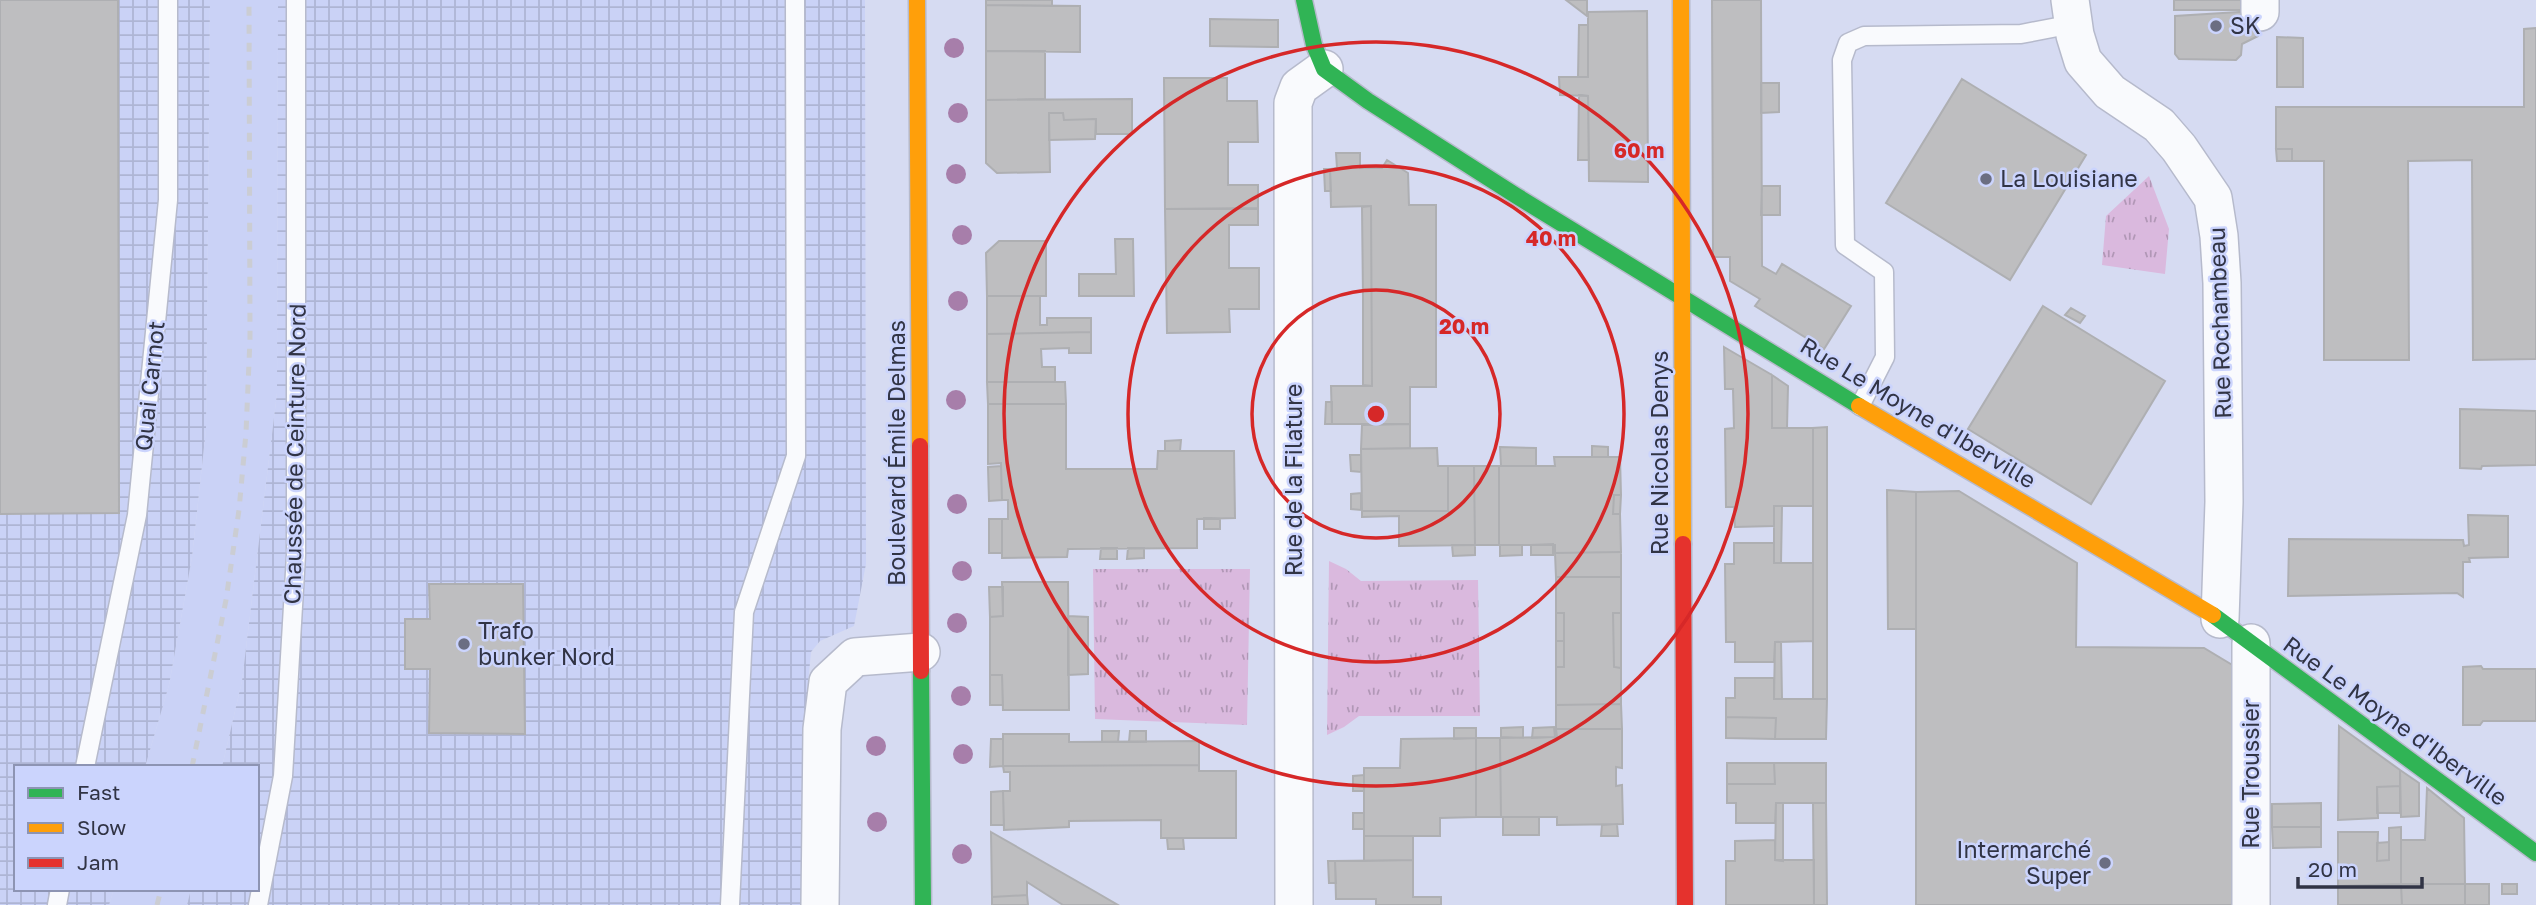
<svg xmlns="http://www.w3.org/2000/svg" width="2536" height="905" viewBox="0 0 2536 905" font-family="'Golos Text',sans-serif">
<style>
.built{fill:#cad2f6}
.industrial{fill:url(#industrial-grid)}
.grass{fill:url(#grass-tufts)}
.building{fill:#bebec0;stroke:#aeafb2;stroke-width:2}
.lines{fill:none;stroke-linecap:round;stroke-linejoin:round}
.lane-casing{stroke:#b6bacc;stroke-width:21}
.street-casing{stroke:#b6bacc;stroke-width:40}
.fast-casing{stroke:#b6bacc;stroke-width:19}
.slow-casing{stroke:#b6bacc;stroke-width:19}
.jam-casing{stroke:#b6bacc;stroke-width:19}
.lane{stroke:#f9fafd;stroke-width:18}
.street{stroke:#f9fafd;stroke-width:37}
.fast{stroke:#30b455;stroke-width:16}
.slow{stroke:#ff9f0a;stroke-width:16}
.jam{stroke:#e5322d;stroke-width:16}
.rail{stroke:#cbcdd3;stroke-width:5;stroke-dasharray:9 9;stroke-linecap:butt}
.tree{fill:#a77eaa}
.ring{fill:none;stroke:#d62828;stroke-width:3.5}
.poi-dot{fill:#6b6e82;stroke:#cbd4fd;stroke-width:2.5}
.labels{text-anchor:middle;stroke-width:5;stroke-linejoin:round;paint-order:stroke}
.poi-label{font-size:23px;fill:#313445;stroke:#cbd4fd;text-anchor:start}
.street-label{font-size:23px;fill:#313445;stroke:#cbd4fd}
.centre{fill:#d62828;stroke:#cbd4fd;stroke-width:3.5}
.ring-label{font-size:21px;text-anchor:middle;font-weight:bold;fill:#d62828;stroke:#cbd4fd;stroke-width:5;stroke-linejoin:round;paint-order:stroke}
</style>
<defs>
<pattern id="industrial-grid" width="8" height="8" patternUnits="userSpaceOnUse" patternTransform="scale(1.75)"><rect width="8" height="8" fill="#cad2f6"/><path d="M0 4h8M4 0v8" fill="none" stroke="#aeb5d4"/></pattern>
<pattern id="grass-tufts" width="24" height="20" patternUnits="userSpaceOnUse" patternTransform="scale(1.75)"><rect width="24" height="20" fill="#dab9de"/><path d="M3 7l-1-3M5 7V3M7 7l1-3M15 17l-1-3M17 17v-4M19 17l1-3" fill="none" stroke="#b197b6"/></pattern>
</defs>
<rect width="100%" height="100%" fill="#d6dbf2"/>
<!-- built -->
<path class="built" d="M210 0H278L277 393 242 681 222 767H145L169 685 192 557 206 429Z
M114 889H191L187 905H109Z"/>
<!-- industrial -->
<path class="industrial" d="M0 0H210L206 429 192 557 169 685 145 767H16V889H114L109 905H0Z
M278 0H865L866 564 854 626 820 641 811 652 802 747V905H187L191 889H257V767H222L242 681 277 393Z"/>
<!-- grass -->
<path class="grass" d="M2149 176 2169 229 2165 274 2102 265 2106 216Z
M1329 561 1346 569 1361 581 1478 580 1480 716H1359L1344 727 1327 735Z
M1093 569H1250L1247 725 1095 719Z"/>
<!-- building -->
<path class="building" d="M0 0H118L119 513 0 514Z
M986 0H1052V6L986 5Z
M1566 0H1587V16Z
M1712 0H1761L1762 266 1776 274 1782 264 1851 306 1824 349 1755 306 1760 299 1730 281V257H1713Z
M2174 0H2241V10H2174Z
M986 5 1080 6V52L986 51Z
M1647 11 1648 182 1589 181 1588 96 1560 95 1559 77H1588V12Z
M2255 11 2259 15 2258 36 2242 44 2241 55 2236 60 2179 59 2175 54V16Z
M1210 19 1278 20V47L1210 46Z
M1579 25H1588V77H1578Z
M2536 28V359L2473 360 2472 160 2408 161 2409 360H2324V161H2292V149H2276V107H2524V29Z
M2277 37 2303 38V87H2277Z
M986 51H1045V99L986 100Z
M1164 78H1227V101H1257L1258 142H1228V185H1258V208L1165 209Z
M1962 79 2086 155 2010 280 1886 203Z
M1761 83H1779V112L1761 113Z
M1579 95 1588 96 1589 160H1578Z
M1132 99V134H1096V119L1064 120 1063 113H1049L1050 172 997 173 986 163V100Z
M1049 113H1063L1064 120 1096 119 1095 139 1049 140Z
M2276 149H2292V161H2277Z
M1336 153H1360V168H1382L1387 160 1408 173 1409 205H1436V387H1410V424H1332L1331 386H1372L1371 206 1331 207 1330 169 1337 168Z
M1324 169H1330L1331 191H1325Z
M1762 186H1780V215H1761Z
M1371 206 1372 386 1363 385V297L1362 207Z
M1165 209H1258V225H1229V268H1259V309H1229L1230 332 1167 333Z
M1115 239H1133L1134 296H1079V274H1116Z
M999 241H1046V296H987L986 253Z
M987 296H1040V325H1047V318H1091V332L987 334Z
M2043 306 2165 381 2091 504 1968 429Z
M2071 308 2085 316 2080 323 2065 315Z
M1091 332V353H1069V348L1041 349 1042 367H1055V382H987V334Z
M1724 347 1772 375V428H1813V506H1774V526L1735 527 1734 507H1726L1725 429 1734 428 1733 389H1725Z
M1772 375 1788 386 1787 428H1772Z
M987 382H1065L1066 404H988Z
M1326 402H1332V424H1325Z
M988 404H1066V469H1157L1158 451H1234L1235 518 1197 519V548L1068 549 1067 557 1002 558V519H1008V500H1002L1001 463 988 464Z
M2460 409 2536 411V465L2482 466 2481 469 2460 468Z
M1410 424V448L1361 449 1362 425Z
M1827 427V699H1813V428Z
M1181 440 1180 451H1165V441Z
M1592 446 1608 447V457H1592Z
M1500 447 1536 448V466H1501Z
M1437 448 1438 466H1448V511H1362L1361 449Z
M1350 455H1361V472L1351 471Z
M1554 457H1620L1621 495H1614L1613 514H1620L1621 552 1555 553V545H1499V466H1555Z
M1001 466 1002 500 989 501 988 467Z
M1448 466H1474L1475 545 1399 546V516L1362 517V511H1448Z
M1474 466H1499V545H1475Z
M1887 490 1916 492V629H1888Z
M1959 491 2077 563 2076 647 2204 648 2234 666 2235 905H1916V492Z
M1361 493V510L1351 509V494Z
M1614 495H1621L1620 514H1613Z
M1774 506H1782L1781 563H1774Z
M2468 515 2508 516V557L2469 558 2470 562H2463V597L2457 593 2288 596 2289 539 2463 540 2464 546 2469 545Z
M1204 518 1220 519V529H1204Z
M989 519H1002V553H989Z
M1734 543H1774V563H1813V641L1775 642 1774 662H1735V642H1726L1725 564H1734Z
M1553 544V555H1531V545Z
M1452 545H1475V555L1453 556Z
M1500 545H1522V555L1500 556Z
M1101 548H1117V559H1100Z
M1128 548H1144V558L1127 559Z
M1621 552V577H1556L1555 553Z
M1556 577H1621V613H1613L1614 667 1621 668V704L1556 705V667H1564V613H1556Z
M1002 582H1068L1069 710H1003L1002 675H990V617L1003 616Z
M429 584H523L525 734 429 733 430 669H405V619H430Z
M989 587H1003V616L990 617Z
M1556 613H1564V641H1556Z
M1613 613H1621V668L1614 667Z
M1068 616 1088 617V674L1068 675Z
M1556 641H1564V667H1556Z
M1775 642H1781L1782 699H1774Z
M2481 666 2483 669H2536V721H2483L2480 725H2463V667Z
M990 675H1002L1003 705H990Z
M1735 678H1774V699H1827L1826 739H1775L1776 718 1726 717V698H1735Z
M1621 704 1622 729H1556V705Z
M1726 717 1776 718 1775 739 1726 738Z
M2339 726 2400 770V786L2377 787 2378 818 2338 820Z
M1523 727V738L1501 737V728Z
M1554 727 1555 737 1532 738 1533 728Z
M1454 728H1476V738L1454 739Z
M1556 729H1622V768L1616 767V786L1622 785 1623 824 1557 825V817H1501L1500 738 1557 737Z
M1102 731H1119L1118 742H1102Z
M1130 731H1146V742H1129Z
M1003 734H1069V742L1199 741V765L1003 766Z
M1476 738V817L1440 818V836H1364V768H1400L1401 739Z
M1476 738H1500L1501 817H1476Z
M991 739H1003V766L990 767Z
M1727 763H1774L1775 784H1727Z
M1774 763H1826V803H1776L1775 823H1736V803H1727V784H1775Z
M1199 765V771H1236V838H1161V820L1069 821V827L1004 830 1003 791H1010V772H1004L1003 766Z
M2400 770 2419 783V816L2401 817Z
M1364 775V791H1353V776Z
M2400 786V813H2377V787Z
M2427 788 2464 818 2465 884H2401V840H2425Z
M1003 791 1004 825H991V792Z
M1776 803H1783V861L1775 860Z
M1813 803H1826L1827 905H1814Z
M2321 803V827H2272V804Z
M1353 813H1364V829H1353Z
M1503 817H1539V835H1503Z
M1617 824 1618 836H1601L1602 825Z
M2272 827H2321V847L2273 848Z
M2401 827V884L2338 886V832H2378L2377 861 2389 860V828Z
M991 832 1094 891 1118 905H1063L1027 882V895L992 897Z
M1364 836H1413V860L1364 861Z
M1167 838H1183L1184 849H1168Z
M1775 840V860H1814V905H1726V861H1735V841Z
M2389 842V860L2377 861V843Z
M1413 860V897H1441V905H1376V899H1336L1335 861Z
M1328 861H1335L1336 883H1329Z
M2401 884H2465V905H2402Z
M2401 884 2402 905H2338V886Z
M2465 884H2489V905H2465Z
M2502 884H2517V894H2502Z
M1027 895 1028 905H992V897Z"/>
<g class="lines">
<!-- lane casing -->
<g class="lane-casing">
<path id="lane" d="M1860 406 1885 357 1884 272 1845 245 1842 60 1848 43 1864 36 2021 34 2073 24
M85 767 137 515 168 200V0
M57 905 60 889
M258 905 283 776 296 555V0
M730 905 744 612 796 456 795 0"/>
</g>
<!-- street casing -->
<g class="street-casing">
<path id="street" d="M2070 0 2075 35 2083 61 2110 92 2159 125 2179 148 2213 198 2219 236 2222 283 2224 502 2220 619
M2260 12V0
M820 905 822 729 828 682 855 657 921 652
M1294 905 1293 103 1299 87 1324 69
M2251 905V643"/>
</g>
<!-- fast casing -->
<g class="fast-casing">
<path id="fast" d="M1304 0 1314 45 1324 69 1368 101 1515 195 1859 406
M2213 615 2536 853
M921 671 923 905"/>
</g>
<!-- slow casing -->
<g class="slow-casing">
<path id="slow" d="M917 0 920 446
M1681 0 1683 544
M1859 406 2213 615"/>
</g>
<!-- jam casing -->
<g class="jam-casing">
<path id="jam" d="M920 446 921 671
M1683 544 1685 905"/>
</g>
<!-- lane -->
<use href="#lane" class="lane"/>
<!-- street -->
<use href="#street" class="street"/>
<!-- fast -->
<use href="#fast" class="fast"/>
<!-- slow -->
<use href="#slow" class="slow"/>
<!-- jam -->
<use href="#jam" class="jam"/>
<!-- rail -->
<path class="rail" d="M192 767 226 600 239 510 246 433 250 339 249 0
M157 905 161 889"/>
</g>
<!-- trees -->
<g class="tree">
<circle cx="954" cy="48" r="10"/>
<circle cx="958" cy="113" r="10"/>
<circle cx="956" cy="174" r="10"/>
<circle cx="962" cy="235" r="10"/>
<circle cx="958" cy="301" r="10"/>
<circle cx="956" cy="400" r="10"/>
<circle cx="957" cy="504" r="10"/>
<circle cx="962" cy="571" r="10"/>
<circle cx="957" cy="623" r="10"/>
<circle cx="961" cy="696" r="10"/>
<circle cx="876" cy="746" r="10"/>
<circle cx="963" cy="754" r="10"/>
<circle cx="877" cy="822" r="10"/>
<circle cx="962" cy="854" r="10"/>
</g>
<!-- distance rings -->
<g class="ring">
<circle cx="1376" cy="414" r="124"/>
<circle cx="1376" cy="414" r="248"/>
<circle cx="1376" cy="414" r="372"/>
</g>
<!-- markers -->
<g class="poi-dot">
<circle cx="2216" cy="26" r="7"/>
<circle cx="1986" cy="179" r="7"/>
<circle cx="464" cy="644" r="7"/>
<circle cx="2105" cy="863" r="7"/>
</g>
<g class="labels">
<!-- poi labels -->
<g class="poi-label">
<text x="2230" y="34">SK</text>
<text x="2000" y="187">La Louisiane</text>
<text x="478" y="639">Trafo<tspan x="478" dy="26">bunker Nord</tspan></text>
<text x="2091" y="858" text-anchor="end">Intermarché<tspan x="2091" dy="26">Super</tspan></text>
</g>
<!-- street labels -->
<g class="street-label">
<text transform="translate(2220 323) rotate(-92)" y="8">Rue Rochambeau</text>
<text transform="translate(150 386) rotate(-84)" y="8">Quai Carnot</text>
<text transform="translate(1918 413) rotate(31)" y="8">Rue Le Moyne d'Iberville</text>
<text transform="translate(897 453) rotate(-90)" y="8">Boulevard Émile Delmas</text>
<text transform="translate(1660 453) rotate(-90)" y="8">Rue Nicolas Denys</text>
<text transform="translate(295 454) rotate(-89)" y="8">Chaussée de Ceinture Nord</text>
<text transform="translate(1294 480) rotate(-90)" y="8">Rue de la Filature</text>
<text transform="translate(2395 721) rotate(36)" y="8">Rue Le Moyne d'Iberville</text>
<text transform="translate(2251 774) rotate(-90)" y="8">Rue Troussier</text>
</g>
</g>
<circle cx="1376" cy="414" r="10" class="centre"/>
<g class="ring-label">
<text x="1639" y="158">60 m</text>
<text x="1551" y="246">40 m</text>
<text x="1464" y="334">20 m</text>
</g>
<!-- legend -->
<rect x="14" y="765" width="245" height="126" fill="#cbd4fd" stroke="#8d94b3" stroke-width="2"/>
<rect x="28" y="788" width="35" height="10" fill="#30b455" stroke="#8d94b3" stroke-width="2"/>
<text x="77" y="800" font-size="21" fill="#313445">Fast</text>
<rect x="28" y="823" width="35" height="10" fill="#ff9f0a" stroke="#8d94b3" stroke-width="2"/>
<text x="77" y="835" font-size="21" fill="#313445">Slow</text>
<rect x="28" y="858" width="35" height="10" fill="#e5322d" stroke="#8d94b3" stroke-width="2"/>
<text x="77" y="870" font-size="21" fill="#313445">Jam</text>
<!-- scale -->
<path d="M2298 877v10h124v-10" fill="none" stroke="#313445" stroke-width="3.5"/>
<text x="2308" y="877" font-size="21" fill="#313445" stroke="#cbd4fd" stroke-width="5" paint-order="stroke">20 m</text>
</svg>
